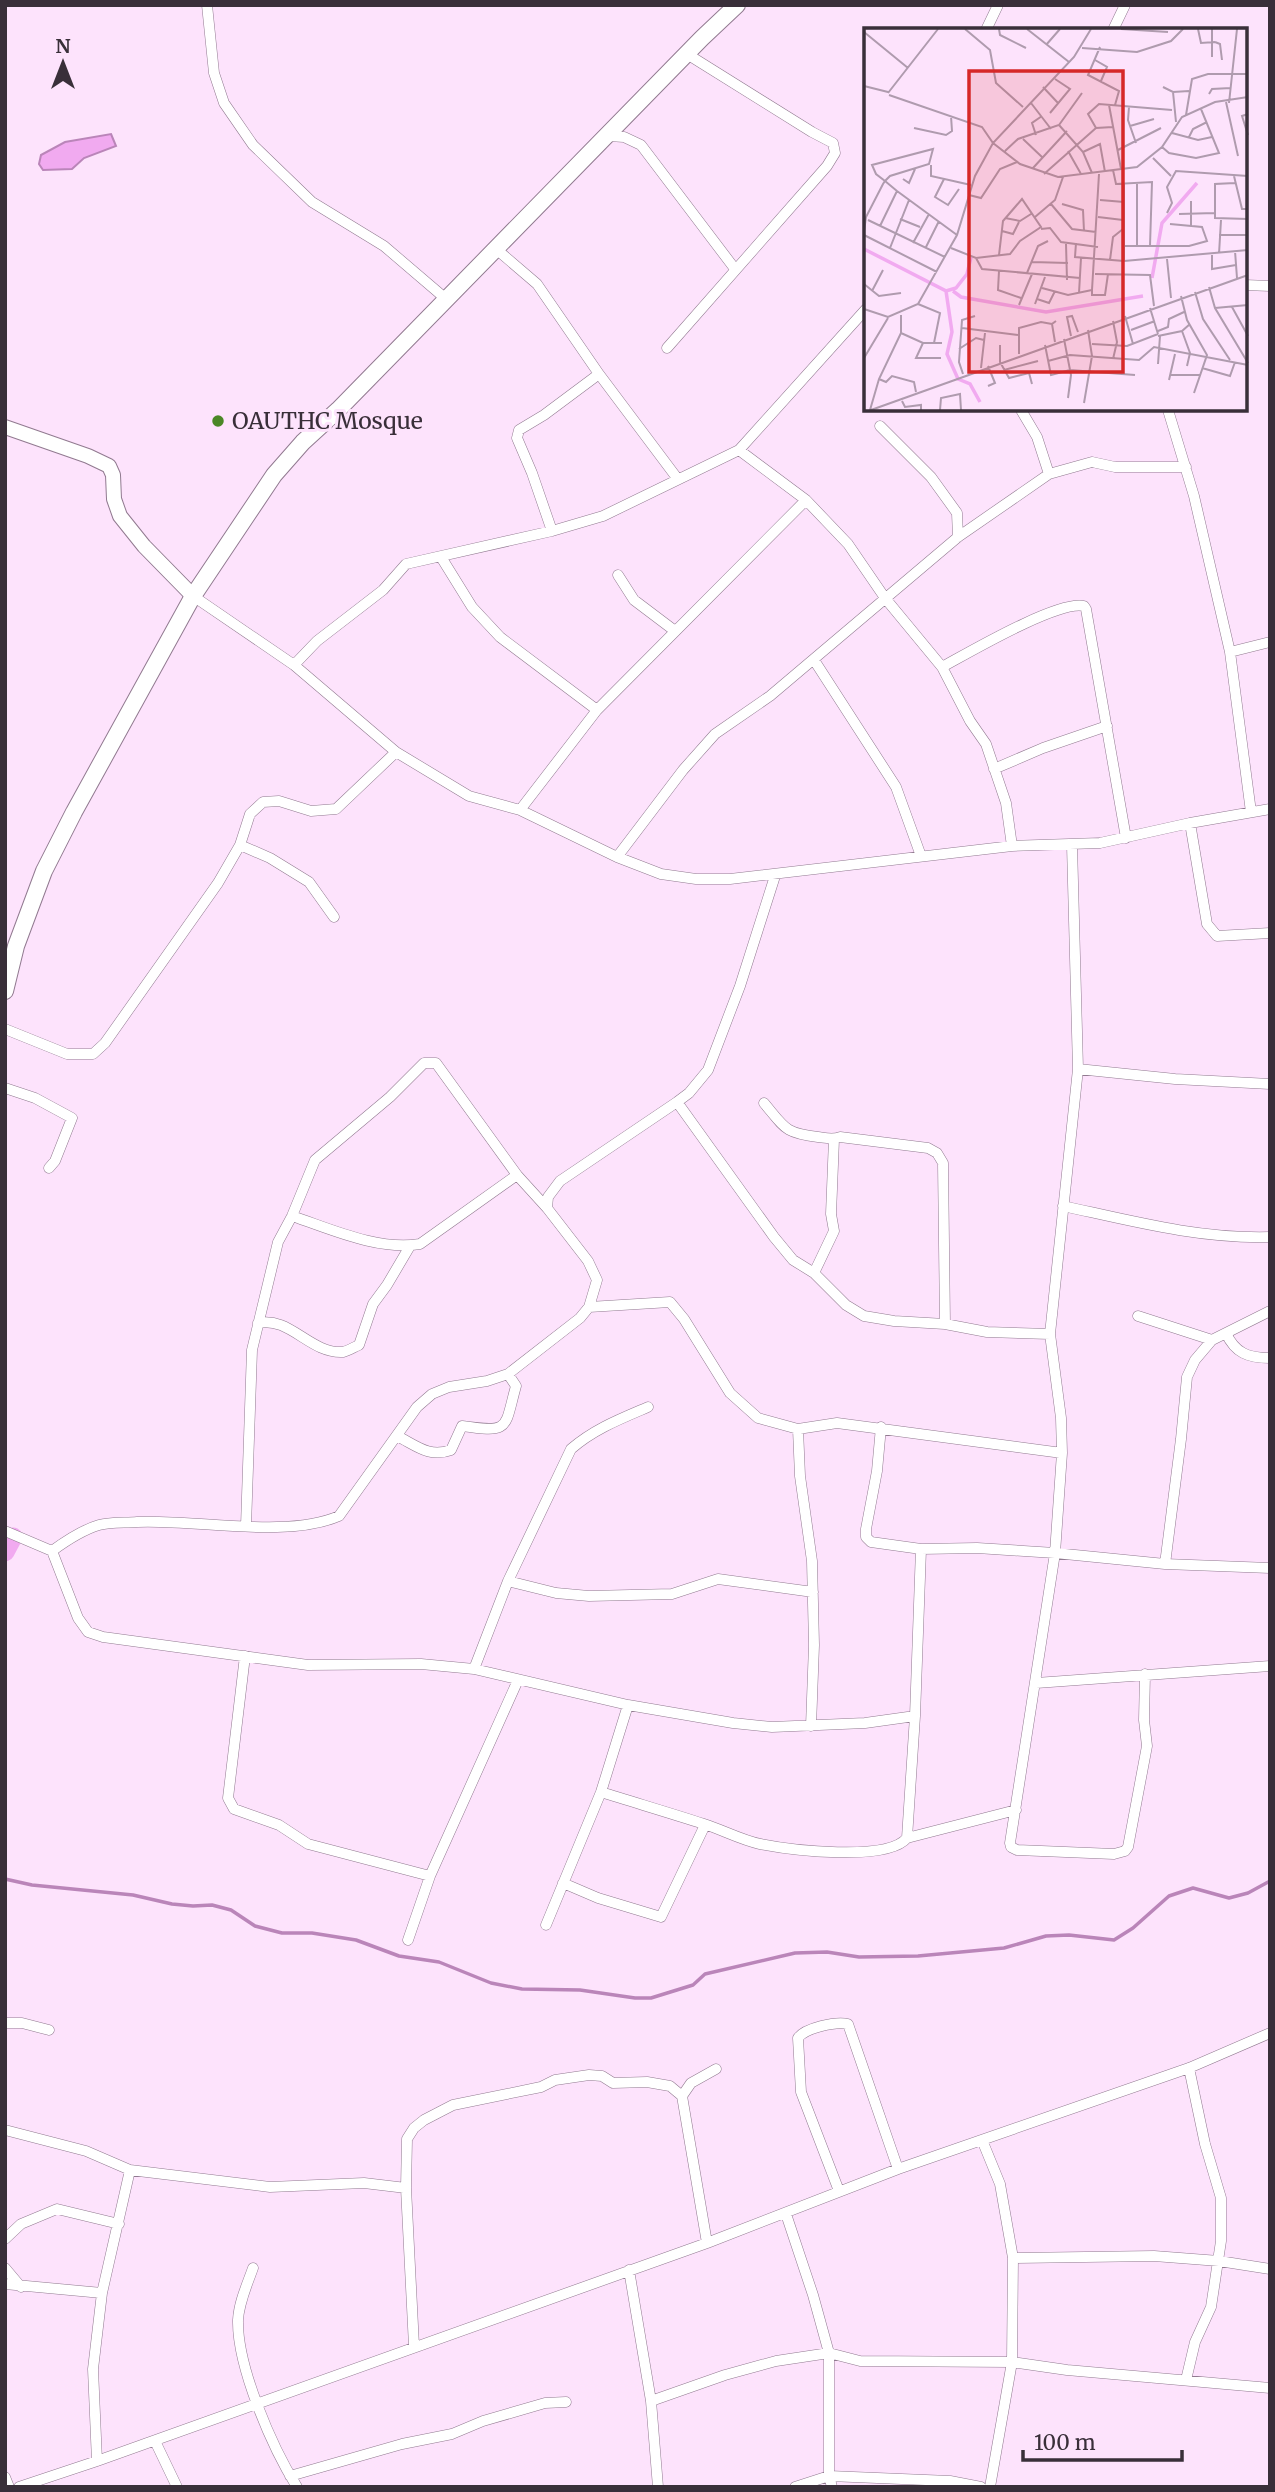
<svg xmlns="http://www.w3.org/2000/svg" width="1275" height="2492" viewBox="0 0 1275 2492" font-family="Merriweather,serif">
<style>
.water{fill:#f1aaf0;stroke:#ba85b9;stroke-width:2}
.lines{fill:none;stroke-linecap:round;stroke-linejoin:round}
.stream{stroke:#ba85b9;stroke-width:3.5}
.river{stroke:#f1aaf0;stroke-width:19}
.street-casing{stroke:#917a90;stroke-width:11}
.secondary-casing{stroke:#917a90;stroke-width:16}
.primary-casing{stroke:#917a90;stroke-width:18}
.street{stroke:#fff;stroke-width:10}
.secondary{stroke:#fff;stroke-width:14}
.primary{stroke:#fff;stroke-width:16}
.poi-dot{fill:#4a8726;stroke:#fde3fc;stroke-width:2.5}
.labels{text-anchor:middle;stroke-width:6;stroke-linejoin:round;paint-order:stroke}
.poi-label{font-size:23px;fill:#392f39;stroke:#fde3fc;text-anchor:start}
.inset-river{fill:none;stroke:#f1aaf0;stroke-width:3.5}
.inset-road{fill:none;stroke:#af9bae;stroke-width:2}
.view{fill:#d62828;fill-opacity:0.15;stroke:#d62828;stroke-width:3.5}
.inset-edge{fill:none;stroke:#392f39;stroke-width:3.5}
</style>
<rect width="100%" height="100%" fill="#fde3fc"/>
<!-- water -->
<path class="water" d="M111 134 116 146 84 158 72 169 43 170 39 164 41 155 65 142Z"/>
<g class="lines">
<!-- stream -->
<path class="stream" d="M5 1879 32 1885 133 1895 172 1904 193 1906 212 1905 231 1910 255 1926 282 1933H312L356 1940 399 1956 439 1962 491 1983 522 1989 580 1990 635 1998H651L693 1985 705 1974 795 1953 827 1952 859 1957 918 1956 1004 1948 1046 1936 1069 1935 1114 1940 1133 1928 1169 1896 1193 1888 1229 1898 1248 1893 1270 1881"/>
<!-- river -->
<path class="river" d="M5 1552 13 1537"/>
<!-- street casing -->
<g class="street-casing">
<path id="street" d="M207 5 214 73 224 103 253 145 312 202 384 246 446 299
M986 30 998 5
M1113 30 1125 5
M609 136 624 137 641 145 735 269
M495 248 537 284 599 374 677 478
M1245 285 1270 286
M667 348 827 166 835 153 833 143 812 132 687 54
M1021 410 1037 437 1049 474
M1168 410 1194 496 1230 652 1251 812
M880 426 931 477 957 513 958 537
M739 450 806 500 848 544 885 598 942 667 970 721 986 744 1006 803 1012 846
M552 531 532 473 517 438 519 430 544 415 599 374
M441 557 472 607 500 637 597 710
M618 575 634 600 675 631
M193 596 294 665 396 752 469 796 520 810 617 857 661 874 696 879H730L1012 846 1100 843 1190 823 1270 809
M1230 652 1270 642
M814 660 896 787 921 856
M294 665 317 641 383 590 406 564 552 531 603 516 739 450 866 309
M942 667C968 653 1058 600 1084 606L1086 609 1126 838
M994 769 1043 748 1107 726
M520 810 597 710 806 500
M1190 823 1207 924 1217 936 1270 933
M240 845 270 858 309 882 334 917
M1072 845 1078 1069 1050 1334 1061 1418 1062 1453 1055 1553 1010 1843 1011 1847 1017 1850 1114 1854 1125 1851 1128 1847 1147 1746 1144 1720 1145 1674
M617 857 683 770 715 734 770 696 958 537 1049 474 1092 462 1115 467H1186
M5 1029 67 1054H93L105 1043 218 883 240 845 250 814 263 802 279 801 311 811 336 809 396 752
M1078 1069 1175 1079 1270 1084
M5 1088 35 1098 72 1118 55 1161 49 1168
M677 1102 774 1237 793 1260 814 1273 846 1305 864 1316 894 1321 945 1324 987 1332 1050 1334
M764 1103C785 1128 784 1133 818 1137 826 1138 833 1140 840 1137L928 1148 937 1153 943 1163 945 1324
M1063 1206C1132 1221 1199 1239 1270 1237
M547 1208 548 1197 560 1181 677 1102 689 1093 708 1070 740 986 775 876
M292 1216C331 1229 378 1251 420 1244L517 1175
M814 1273 834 1231 831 1214 834 1139
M589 1307 670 1302 684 1319 730 1393 758 1418 798 1429 837 1423 1062 1453
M1138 1316 1212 1340
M258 1323C290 1316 310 1354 343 1352 348 1351 354 1347 359 1345L373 1304 387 1285 410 1246
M1226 1333C1235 1353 1248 1358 1270 1358
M881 1427 877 1471 866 1529V1537L871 1542 921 1549 977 1548 1055 1553 1165 1564 1270 1568
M798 1429 800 1476 812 1561 814 1645 811 1726
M397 1436C417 1446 429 1458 451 1450L462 1426C511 1433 504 1429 516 1386L508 1374
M5 1531 52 1551 78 1618 88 1632 103 1637 308 1665 421 1664 474 1669 628 1705 733 1723 772 1727 865 1723 915 1716
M52 1551C67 1540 82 1530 99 1525 110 1522 125 1523 137 1522 196 1519 286 1539 339 1516L417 1407 432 1394 449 1387 487 1381 508 1374 580 1318 589 1307 597 1280 588 1261 547 1208 517 1175 436 1063H424L390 1097 315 1160 292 1216 278 1242 252 1350 246 1526
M1165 1564 1181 1439 1187 1377 1195 1360 1212 1340 1270 1311
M508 1581 556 1593 589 1596 672 1594 718 1579 813 1592
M245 1656 228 1798 234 1809 279 1825 308 1844 430 1876
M474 1669 508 1581 571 1449C594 1429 620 1419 648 1407
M1036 1683 1270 1666
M601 1792C636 1803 670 1813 704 1824 723 1830 741 1840 760 1844 790 1850 887 1862 907 1838L1016 1810
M907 1838 915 1716 921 1549
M563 1883 598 1898 661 1917 705 1825
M546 1925 601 1792 628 1705
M408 1940 430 1876 518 1680
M5 2023H22L49 2030
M5 2130 86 2151 130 2170 270 2187 364 2183 406 2188
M982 2140 1000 2184 1013 2258 1012 2362 990 2487
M839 2191 801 2092 798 2038C805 2028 836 2021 848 2024L898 2169
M786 2214 813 2295 829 2353V2476L832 2487
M5 2239 21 2224 57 2209 119 2224
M707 2243 682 2096 691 2083 716 2069
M1013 2258 1154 2256 1219 2261 1270 2269
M5 2268 21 2287
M253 2268C247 2285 239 2302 238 2320 237 2367 272 2447 297 2487
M629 2270 651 2401 658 2487
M5 2284 102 2293
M414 2346 406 2188 407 2139 414 2128 424 2120 453 2105 541 2087 555 2080 589 2075 602 2076 613 2083 647 2082 670 2086 682 2096
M1186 2380 1195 2342 1211 2307 1221 2241V2198L1205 2144 1189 2068
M651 2401 725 2375 776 2361 829 2353 860 2361 1012 2362 1067 2370 1270 2388
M155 2441 177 2487
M97 2461 93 2369 102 2293 130 2170
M290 2476 402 2444 452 2434 483 2421 545 2403 566 2402
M5 2477 9 2487
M19 2487 97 2461 707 2243 898 2169 1189 2068 1270 2033
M795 2487 829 2476 950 2481 981 2487"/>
</g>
<!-- secondary casing -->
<g class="secondary-casing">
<path id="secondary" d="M5 427 88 456 109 466 113 475 114 499 120 516 144 546 193 596"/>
</g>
<!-- primary casing -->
<g class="primary-casing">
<path id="primary" d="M5 991 16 946 44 871 74 812 193 596 274 475 303 442 338 410 702 38 737 5"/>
</g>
<!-- street -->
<use href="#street" class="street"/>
<!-- secondary -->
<use href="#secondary" class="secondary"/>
<!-- primary -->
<use href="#primary" class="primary"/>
</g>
<!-- markers -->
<circle class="poi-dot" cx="218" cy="421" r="7"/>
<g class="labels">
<!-- poi labels -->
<g class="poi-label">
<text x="232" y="429">OAUTHC Mosque</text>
</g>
</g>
<!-- overview -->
<g transform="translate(864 28)">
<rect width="383" height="383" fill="#fde3fc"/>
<path class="inset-river" d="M0 221 82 263 88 304 83 326 94 351 106 356 116 374M288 250 298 195 333 155M82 263 92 260 103 246 107 229M89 263 97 269 182 284 279 268"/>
<path class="inset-road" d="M101 1 126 22 132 55 159 79M135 1 136 7 162 20M163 1 205 34M257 1 304 4M334 1 337 15 351 14M348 1V29M0 4 44 40M351 14 356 16 358 32M182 17 196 1M236 19 224 47 255 63 251 77M218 20 273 24 307 13 319 1M231 32 243 39 237 53M0 58 24 64M179 59 194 75M299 59 309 64 325 63M309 64 312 94M24 65 74 1M345 66 348 61 367 60M25 67 118 99 129 115 156 136 194 149 273 139 298 119 318 89 351 74 384 69M362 74 374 128M167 75 187 101M365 75 373 1M245 77 257 141M265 79 264 92 272 115M186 85 206 61 191 51M384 86 378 88 384 107M322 87 328 51 344 46H384M195 97 219 124 228 145M266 98 290 91M50 100 82 107 88 103 87 88M232 100 224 86 235 76 308 82M308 105 334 112 348 109M172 107 168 95 178 88M325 109 329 101 343 94M159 111 178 129M298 119 305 125 332 130 355 125 337 81M254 122 297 100M141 123 154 111 195 97 218 65M204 123 217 146M219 124 236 116 241 144M289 130 307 148M67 137V148L107 157M169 140 203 103M249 142 252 156 288 154 286 218M180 146 232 100 249 99M370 148 378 181H384M39 151 45 155 51 141M80 151 71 169 84 177 95 161M273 154V219M371 155 351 156V190L384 191M105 167 117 170 136 141 153 134M236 172 260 174M327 173V198M187 176 208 201 232 204M198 176 219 182 220 203M303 185 308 175 303 159 312 143 384 148M315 186 351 185M171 189 191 172 199 149M234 189 259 192M141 190 156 193 167 186M36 191 56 199M4 192 81 229M16 198 33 163M177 201 186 200 197 214 234 219M0 203 2 189 19 156 21 153 26 148 65 136 69 121 8 137 12 146 21 153 33 163 93 207M138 203 149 206 155 194M0 207 73 244M355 207H384M49 215 65 186M212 215 211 229 260 233 384 222M202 216 203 252M261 218H325L343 213 338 199 306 196M62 219 75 193M26 220 45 172M87 220 112 230 146 226 156 213 177 199 158 171 139 193 135 227M371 223 373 250M355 226 357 192M348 227V241L372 237M112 230 118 241 216 250M303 231 307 270M246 232 249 209 259 201M260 233V156M168 234 204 235M135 243 134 262 157 270M163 245 174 218 184 213M231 246 286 247 290 278M0 256 15 268 37 265M345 259 351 280 384 335M178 260 204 267 228 262M228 262 235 146M228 262V267H241L244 246M8 263 19 242M331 264 339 291 366 332M215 265 217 230M317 268 323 292 343 327 330 365M173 271 185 275 191 263M54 276 76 285 70 315M171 276 181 249M155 277 168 246M368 279 384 308M286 280 294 306M351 280 384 277M0 281 24 289 54 276 93 207 111 148 129 115 210 29 227 1M261 288 269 316M98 300 154 307M267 302 291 293M294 303 304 299 305 291 320 284M318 303 326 325 323 338M37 305 59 315H78M207 308 203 289 208 288 214 304M294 308 318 303 326 296M200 311 207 347 204 370M191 314 188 296 192 293M59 315 52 330H77M228 316 263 318 294 306M136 317V334L145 350 165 345 168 356M181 317 187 347 206 342 271 347M95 321 112 310 120 312M155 326V300L177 294 188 296M0 330 24 290M249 331 253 314 249 293M184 333 206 327 275 332 290 319 384 337M294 336 296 308M117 340 121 305M338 340 366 348 371 334M140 342 174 333M99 346 95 334 98 292 111 288M306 347H336M15 351 22 354 28 348 50 354 52 364M305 352 311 326M124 358 131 355 124 338M38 373 41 379 57 377V382M220 375 228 328 224 302M6 382 15 351 37 305V287M7 382 384 247M76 382 77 370 96 366 97 382"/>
<path class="view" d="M105 43H259V344H105Z"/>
<rect width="383" height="383" class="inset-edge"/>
</g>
<!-- border -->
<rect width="1275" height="2492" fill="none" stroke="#392f39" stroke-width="14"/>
<!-- north arrow -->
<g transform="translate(63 63)" stroke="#fde3fc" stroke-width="5" paint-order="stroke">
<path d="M0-5L12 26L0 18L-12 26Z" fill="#392f39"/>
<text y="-10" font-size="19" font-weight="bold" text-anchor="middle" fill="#392f39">N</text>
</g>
<!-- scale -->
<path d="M1023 2450v10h159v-10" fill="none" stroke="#392f39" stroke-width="3.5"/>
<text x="1034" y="2450" font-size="21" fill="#392f39" stroke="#fde3fc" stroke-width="5" paint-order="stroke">100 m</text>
</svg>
